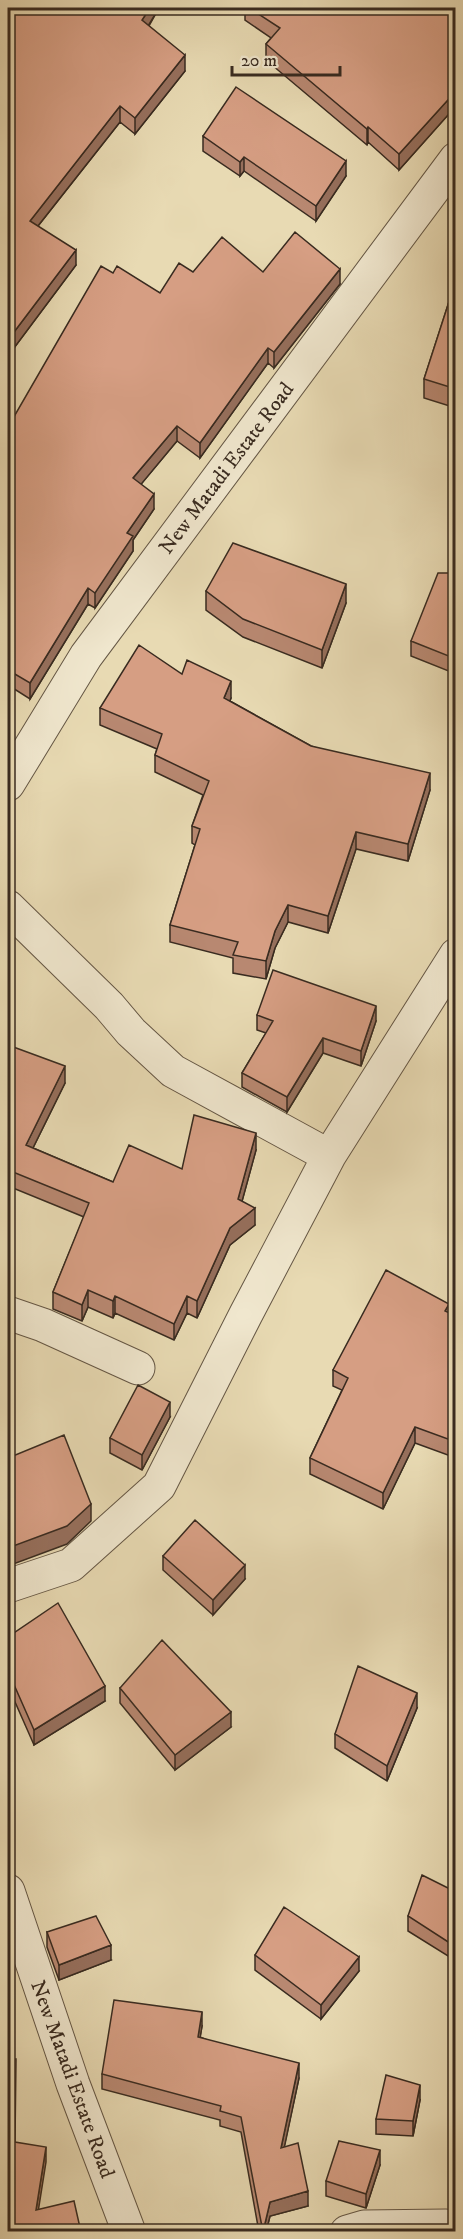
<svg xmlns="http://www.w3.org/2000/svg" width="463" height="2239" viewBox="0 0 463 2239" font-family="'IM FELL DW Pica',serif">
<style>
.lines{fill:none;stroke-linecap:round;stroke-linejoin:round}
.minor-casing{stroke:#655745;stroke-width:35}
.minor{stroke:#f0e7ce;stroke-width:33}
.wall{fill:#b88871;stroke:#392b20;stroke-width:1.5}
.shaded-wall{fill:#966f5c;stroke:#392b20;stroke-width:1.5}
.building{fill:#d69e83;stroke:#392b20;stroke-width:1.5}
.labels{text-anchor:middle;stroke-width:5;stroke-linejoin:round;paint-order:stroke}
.street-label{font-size:21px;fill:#392b20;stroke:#f0e7ce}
</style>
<rect width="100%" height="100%" fill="#e8dab3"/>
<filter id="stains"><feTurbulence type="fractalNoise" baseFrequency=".00333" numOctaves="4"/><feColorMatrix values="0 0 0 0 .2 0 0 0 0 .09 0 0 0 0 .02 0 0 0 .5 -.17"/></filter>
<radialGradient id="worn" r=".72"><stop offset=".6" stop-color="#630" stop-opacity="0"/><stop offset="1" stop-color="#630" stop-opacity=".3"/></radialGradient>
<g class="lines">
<!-- minor casing -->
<g class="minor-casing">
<path id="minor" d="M8 784 86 656 456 159
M8 907 109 1006 131 1032 173 1071 329 1156
M8 1313 43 1325 138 1368
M8 1586 71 1565 159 1486 246 1314 329 1156 456 955
M8 1891 73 2084 129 2232
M347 2232 364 2227 446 2226 456 2229"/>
</g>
<!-- minor -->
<use href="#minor" class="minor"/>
</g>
<!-- wall -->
<path class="wall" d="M8 8H159L149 26 185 71 135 134 120 122 38 226 76 265 8 356Z
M245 8H456V106L399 170 368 142 367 145 266 60V44L271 38 245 20Z
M203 136 346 176 316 221 244 171 240 176 203 151Z
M193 272H263L340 284 274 368 268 363 200 458 177 441 141 484 154 509 133 540V551L95 608 88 604 30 699 8 685V427L113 273 160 293Z
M456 280V408L424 398V379Z
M456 576V674L411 656V641Z
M206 591 346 603 322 668 243 637 206 610Z
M182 674 231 698 230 701 311 746 430 790 408 861 356 849 328 933 288 922 275 948 266 979 233 973V958L170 942V925L195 845 192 843V826L203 795 155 772V755L157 749 100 725V708Z
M257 1015 376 1021 361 1066 323 1053 287 1112 242 1087V1073L266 1033 257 1030Z
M8 1045 65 1083 33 1148 113 1182 182 1169 256 1150 242 1201 255 1225 230 1245 197 1318 187 1313 174 1340 115 1313 113 1318 88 1307 82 1321 53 1309V1292L84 1217 8 1186Z
M449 1313 456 1316V1458L415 1443 383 1509 310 1474V1458L342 1390 333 1386V1370Z
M170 1417 142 1470 110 1453V1438Z
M163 1556 245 1579 213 1615 163 1570Z
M8 1637 105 1701 34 1745 8 1686Z
M120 1688 231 1727 175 1770 120 1703Z
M417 1708 387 1781 335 1748V1734Z
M456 1892V1961L408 1931V1916Z
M47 1932 111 1960 59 1980 47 1947Z
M255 1955 359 1971 321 2019 255 1970Z
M202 2026 200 2037 299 2078 284 2147 308 2206 270 2216 266 2232H259L241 2132 220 2126V2120L102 2089V2074Z
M420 2100 413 2136 376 2134V2119Z
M380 2165 366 2208 326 2196V2181Z"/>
<!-- shaded-wall -->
<path class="shaded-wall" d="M150 8H159L142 36V20Z
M185 55V71L135 134V118Z
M456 91V106L399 170V154Z
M120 106V122L30 236V221Z
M368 127V142L367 145V129Z
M244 157V171L240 176V162Z
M346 161V176L316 221V206Z
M76 250V265L8 356V340Z
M340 269V284L274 368V352Z
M268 348V363L200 458V443Z
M177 426V441L133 494V478Z
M154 494V509L133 540V551L95 608V593L127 533Z
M346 584V603L322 668V650Z
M88 588V604L30 699V683Z
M231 681V698L224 715V698Z
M430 773V790L408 861V844Z
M356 832V849L328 933V916Z
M288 905V922L275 948 266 979V961L275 931Z
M376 1006V1021L361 1066V1051Z
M323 1038V1053L287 1112V1097Z
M65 1066V1083L26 1162V1145Z
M256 1133V1150L238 1216V1199Z
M255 1208V1225L230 1245 197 1318V1301L230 1228Z
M88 1290V1307L82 1321V1305Z
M115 1296V1313L113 1318V1301Z
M187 1296V1313L174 1340V1324Z
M449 1304V1320L445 1311Z
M170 1402V1417L142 1470V1455Z
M415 1427V1443L383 1509V1493Z
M91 1504V1521L67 1544 8 1566V1548Z
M245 1565V1579L213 1615V1600Z
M105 1686V1701L34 1745V1730Z
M417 1693V1708L387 1781V1766Z
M231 1712V1727L175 1770V1755Z
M111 1945V1960L59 1980V1965Z
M359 1957V1971L321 2019V2005Z
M202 2012V2026L198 2051V2037Z
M299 2063V2078L281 2163V2148Z
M420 2085V2100L413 2136V2121Z
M46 2147V2162L36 2225V2210Z
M380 2150V2165L366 2208V2194Z
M308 2191V2206L270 2216 266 2232H263L270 2202Z"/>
<!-- building -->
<path class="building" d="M8 8H150L142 20 185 55 135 118 120 106 30 221 76 250 8 340Z
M249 8H456V91L399 154 368 127 367 129 266 44 280 28Z
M236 87 346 161 316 206 244 157 240 162 203 136Z
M295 232 340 269 274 352 268 348 200 443 177 426 133 478 154 494 127 533 133 536 95 593 88 588 30 683 8 670V427L101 266 113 273 117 266 160 293 179 263 193 272 222 237 263 272Z
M456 280V389L424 379Z
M233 543 346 584 322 650 243 619 206 591Z
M438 573H450L456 576V659L411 641Z
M139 645 182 674 187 660 231 681 224 698 311 746 430 773 408 844 356 832 328 916 288 905 275 931 266 961 233 955 238 942 170 925 200 829 192 826 209 781 155 755 162 734 100 708Z
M273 970 376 1006 361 1051 323 1038 287 1097 242 1073 273 1021 257 1015Z
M8 1045 65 1066 26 1145 113 1182 129 1145 182 1169 194 1115 256 1133 238 1199 255 1208 230 1228 197 1301 187 1296 174 1324 115 1296 113 1301 88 1290 82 1305 53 1292 89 1203 8 1170Z
M386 1270 449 1304 445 1311 456 1316V1442L415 1427 383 1493 310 1458 348 1378 333 1370Z
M138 1385 170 1402 142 1455 110 1438Z
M64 1435 91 1504 67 1526 8 1548V1458Z
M195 1520 245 1565 213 1600 163 1556Z
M58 1603 105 1686 34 1730 8 1671V1637Z
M162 1640 231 1712 175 1755 120 1688Z
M358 1666 417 1693 387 1766 335 1734Z
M422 1875 456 1892V1947L408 1916Z
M284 1907 359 1957 321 2005 255 1955Z
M96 1916 111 1945 59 1965 47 1932Z
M114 2000 202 2012 198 2037 299 2063 281 2148 298 2143 308 2191 270 2202 263 2232 241 2117 220 2111 221 2106 102 2074Z
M8 2059H16L15 2142 46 2147 36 2210 74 2201 81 2232H8Z
M386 2075 420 2085 413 2121 376 2119Z
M339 2141 380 2150 366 2194 326 2181Z"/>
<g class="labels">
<!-- street labels -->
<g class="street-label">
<text transform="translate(226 468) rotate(-53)" y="7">New Matadi Estate Road</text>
<text transform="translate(73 2079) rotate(70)" y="7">New Matadi Estate Road</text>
</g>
</g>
<!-- margin -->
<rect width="463" height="2239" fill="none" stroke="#e8dab3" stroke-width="30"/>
<rect x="9" y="9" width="445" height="2221" fill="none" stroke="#392b20" stroke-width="3"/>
<rect x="15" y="15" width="433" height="2209" fill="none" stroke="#392b20" stroke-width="1.5"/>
<!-- scale -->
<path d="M232 66v9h108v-9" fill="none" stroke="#392b20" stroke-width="3"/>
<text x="241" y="66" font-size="18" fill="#392b20" stroke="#f0e7ce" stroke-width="4.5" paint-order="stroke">20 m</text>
<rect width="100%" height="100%" filter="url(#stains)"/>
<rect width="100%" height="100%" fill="url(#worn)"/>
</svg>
